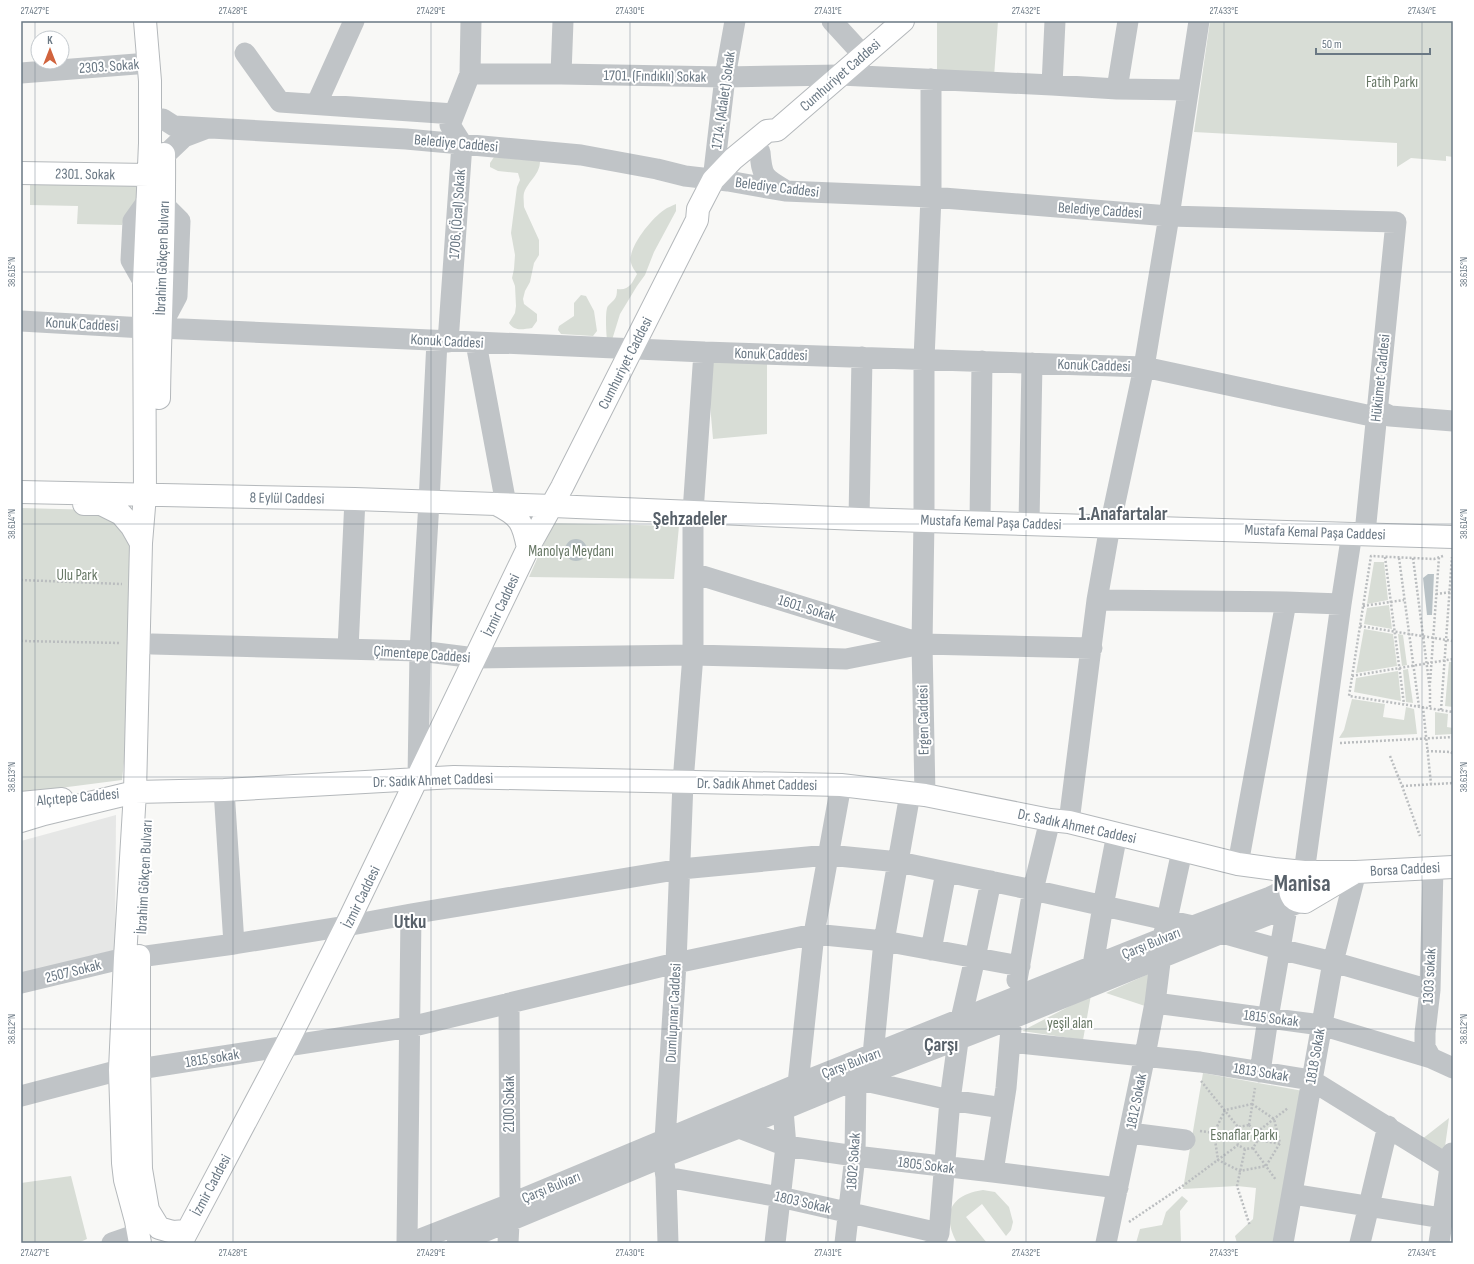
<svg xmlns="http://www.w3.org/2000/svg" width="1474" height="1264" viewBox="0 0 1474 1264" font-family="'Sofia Sans Condensed',sans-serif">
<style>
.built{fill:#e6e7e6}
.green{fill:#d8ddd6}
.water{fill:#b9c2c6}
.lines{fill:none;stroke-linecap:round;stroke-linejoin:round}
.major-casing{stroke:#b4b8bb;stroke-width:24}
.path{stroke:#babdbf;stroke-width:2.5;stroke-dasharray:2 2;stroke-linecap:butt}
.minor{stroke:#c0c4c7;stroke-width:21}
.major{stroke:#fff;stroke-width:22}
.ticks{fill:none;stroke:#6a7884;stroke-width:1;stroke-opacity:0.45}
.labels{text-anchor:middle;stroke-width:4;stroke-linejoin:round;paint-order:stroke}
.street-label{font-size:15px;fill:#6a7884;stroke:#fff}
.park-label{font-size:15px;fill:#677765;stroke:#fff}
.district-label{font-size:19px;font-weight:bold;fill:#58616a;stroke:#fff}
.town-label{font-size:23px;font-weight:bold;fill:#58616a;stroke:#fff}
.neatline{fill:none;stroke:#6a7884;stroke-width:1.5}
.ticks-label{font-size:10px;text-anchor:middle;fill:#6a7884}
</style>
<rect width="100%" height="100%" fill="#f8f8f6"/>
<!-- built -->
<path class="built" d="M116 815 115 950 21 973V841Z"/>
<!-- green -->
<path class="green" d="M937 21H998L994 77 937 76Z
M1210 21H1453V157L1446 156V161L1411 158 1397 167V143L1194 132Z
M494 157 540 161C540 175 528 181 524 193 523 197 524 202 524 207L539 240V255L534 263 530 282 525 291 523 299 524 304 537 314V321L532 328C523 329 515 332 509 323L515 313 516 306 515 286 512 278 514 269 515 255 511 233 517 187 520 180 518 173 498 171 490 167V163Z
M30 181 140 185 141 195 125 216 122 225 77 224 78 206 30 205Z
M676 204V211L654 252 645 275 637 286 620 314 612 340 607 339C606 333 605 309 608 306 614 299 617 300 617 289 629 291 632 283 637 274 635 271 632 267 631 263 627 248 652 218 664 210 668 207 672 206 676 204Z
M581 295 586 296 594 311 597 331 593 336 561 334 558 330 559 326 574 316V303Z
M706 358 767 362V434L713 439Z
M21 508 97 510 112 519 133 546 126 744 122 780 21 793Z
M553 523 679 526 674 579 529 577Z
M1374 562H1384L1388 600 1367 604Z
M1389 605 1392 629 1364 624 1367 608Z
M1364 629 1393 634 1397 666 1356 673Z
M1398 634 1403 635 1407 665 1402 666Z
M1449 662H1453V707L1445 706Z
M1408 669 1413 703 1406 702 1403 670Z
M1398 671 1401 701 1354 692 1356 678Z
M1352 699 1385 704 1383 717 1404 720 1406 707 1414 709 1417 734 1339 738 1344 730Z
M1435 712 1448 714 1447 727 1453 728V734L1435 735Z
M1155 971 1151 1008 1106 993Z
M1091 995 1083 1040 1022 1031Z
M1203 1073 1303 1091 1274 1243H1237L1235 1236 1253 1219 1256 1188 1237 1186 1183 1189Z
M1449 1118 1443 1161 1417 1143Z
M71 1176 87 1239 78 1243H21V1183Z
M983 1190 995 1192 1009 1207 1013 1222 1011 1230 1006 1236 982 1204 966 1217 987 1243H957C942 1215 949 1195 983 1190Z
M1182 1196 1188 1201 1180 1211 1181 1243H1136L1140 1229 1162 1225 1166 1212Z"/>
<!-- water -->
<path class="water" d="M565 550a11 11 0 1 1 22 0a11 11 0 1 1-22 0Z
M1428 574H1434L1432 615H1427L1423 578Z"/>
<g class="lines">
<!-- major casing -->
<g class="major-casing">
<path id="major" d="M21 173 149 175
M159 398C160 317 165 235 164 154
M21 492 355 499 553 506 859 519 1453 537
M84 504H101L121 514 132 527 141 543
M496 504C520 516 523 522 528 548
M21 803 62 799
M21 821 44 814 135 792 224 790 454 777 841 785 925 795 1050 820 1069 822 1238 864 1274 869 1304 872H1356L1453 867
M1311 898C1323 872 1279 879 1293 898 1296 901 1301 902 1305 902L1354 873
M139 956V1069L141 1169 148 1210 159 1228 173 1232 186 1231
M140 1243 136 1221 125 1180 123 1163 120 1070 125 958 135 792 141 543 145 495 144 283 150 143V81L145 21
M181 1243 285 1047 346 926 528 548 562 487 697 220 698 209 713 180 733 159 767 131 777 130 903 21"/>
</g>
<!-- path -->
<path class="path" d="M1443 556 1434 559 1371 556 1349 696 1453 712
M1385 557 1404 704
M1399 558 1419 707
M1413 558 1430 690V708
M21 580 122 584
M1436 594 1453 592
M1363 606 1404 600
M1360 626 1453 641
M21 641 120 643
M1352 676 1453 659
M1430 683 1439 557
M1423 707 1431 784
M1441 710 1452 557
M1340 743 1453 737
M1427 751 1451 752 1453 754
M1390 756 1402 786 1420 836
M1402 786 1453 783
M1201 1081 1238 1127
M1252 1104 1274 1119 1280 1143 1266 1166 1240 1171 1218 1160 1214 1133 1225 1110Z
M1249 1125 1257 1132 1258 1140 1253 1148 1245 1149 1238 1145 1235 1136 1238 1127Z
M1249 1125 1255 1088
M1200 1131 1235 1136
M1257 1132 1288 1108
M1258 1140 1281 1144
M1253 1148 1276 1180
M1245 1149 1237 1186 1250 1226
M1129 1222 1184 1185 1238 1145"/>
<!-- minor -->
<path class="minor" d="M832 21 864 56
M245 53 280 102 454 114
M21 73 149 63
M470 74H561L725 77 840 75 1052 85 1117 89 1188 90
M561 74 563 21
M1052 85 1055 21
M1117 89 1128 21
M317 103 354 21
M163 119 174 126 406 139 581 155 657 169 685 176 728 181 785 191 931 197 1169 216 1396 222 1365 533
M760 152C762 177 764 178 785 190
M154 169 164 156 184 137 205 129
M713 180 725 77 735 21
M164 205 180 221 177 296 160 328 704 352 1144 367 1376 417
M144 283 131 260 133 221 148 200
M21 321 144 328
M448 342 462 144 450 125 470 74 471 21
M476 343 506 504
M1384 413 1390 416 1453 421
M859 519 862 357
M980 522 982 361
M1029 523 1032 363
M693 573 920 643
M1097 600 1286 602 1341 604
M152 644 420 651 475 658 693 655 846 659 922 644 1092 648
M348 649 355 499
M418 778 420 651 429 502 437 341
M224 790 234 944
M925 795 922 644 924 520V359L931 197V79
M1069 822 1097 600 1110 526 1144 367 1169 216 1199 21
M1238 864 1286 602
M1433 868 1430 990 1425 1033V1047L1431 1058 1453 1068
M1303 880 1341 604 1352 533
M1222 933 1279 949 1333 962 1430 990
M931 950 946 872
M139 957 234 944 346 926 411 914 681 869 828 855 899 862 1033 890 1193 926
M1091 977 1103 906 1117 834
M1017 980 1033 890 1050 820
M21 983 125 958
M1155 1003 1321 1025 1431 1058
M1010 1042 1200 1062 1311 1080 1450 1166
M874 1067 873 1055 884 941 910 794
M139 1069 410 1027 676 963 814 934 884 941 1020 966
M1260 1072 1268 1018 1287 908
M798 1095V1084L814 934 841 785
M21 1096 120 1070
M739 1128 786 1146 855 1156 993 1172 1118 1188
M1130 1133 1185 1140
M993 1172 1006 1088 1011 1029
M666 1177 780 1197 939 1233
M1292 1194 1442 1218
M112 1243 138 1234
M407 1243 411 914
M410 1243 510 1204 798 1084 1193 926 1270 897 1293 886
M457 1243 663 1157 739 1128 874 1072 1011 1019 1222 933 1301 902
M508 1243 510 1204 509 1003
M668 1243 666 1177 663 1157 665 1140 676 963 683 782 693 655V512L704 352
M775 1243 786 1146 783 1110
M845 1243 855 1156 856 1079 950 1100 1003 1108
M935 1243 939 1233 950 1100 961 1019 975 958 991 881
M1106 1243 1145 1055 1155 1003 1163 938 1182 851
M1283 1243 1333 962 1356 872
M1360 1243 1388 1126
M1439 1243 1452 1153"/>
<!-- major -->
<use href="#major" class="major"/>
</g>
<!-- ticks -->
<path class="ticks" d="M35 21V1243M233 21V1243M431 21V1243M630 21V1243M828 21V1243M1026 21V1243M1224 21V1243M1422 21V1243M21 272H1453M21 524H1453M21 777H1453M21 1029H1453"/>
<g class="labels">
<!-- street labels -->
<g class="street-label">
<text transform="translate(109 66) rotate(-4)" y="5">2303. Sokak</text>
<text transform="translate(840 75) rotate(-41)" y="5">Cumhuriyet Caddesi</text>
<text transform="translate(655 76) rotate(1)" y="5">1701. (Fındıklı) Sokak</text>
<text transform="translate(723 100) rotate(-82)" y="5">1714. (Adalet) Sokak</text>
<text transform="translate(456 143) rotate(5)" y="5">Belediye Caddesi</text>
<text transform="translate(85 174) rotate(1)" y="5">2301. Sokak</text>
<text transform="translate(777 187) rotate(7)" y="5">Belediye Caddesi</text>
<text transform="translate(1100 210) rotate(4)" y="5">Belediye Caddesi</text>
<text transform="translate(457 214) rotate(-86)" y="5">1706. (Öcal) Sokak</text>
<text transform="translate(162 258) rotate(-88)" y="5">İbrahim Gökçen Bulvarı</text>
<text transform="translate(82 324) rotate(3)" y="5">Konuk Caddesi</text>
<text transform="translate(447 341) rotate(3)" y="5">Konuk Caddesi</text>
<text transform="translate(771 354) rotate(2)" y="5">Konuk Caddesi</text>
<text transform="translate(625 363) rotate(-63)" y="5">Cumhuriyet Caddesi</text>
<text transform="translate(1094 365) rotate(2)" y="5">Konuk Caddesi</text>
<text transform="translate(1380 378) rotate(-84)" y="5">Hükümet Caddesi</text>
<text transform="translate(287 498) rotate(1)" y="5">8 Eylül Caddesi</text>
<text transform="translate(991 522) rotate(2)" y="5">Mustafa Kemal Paşa Caddesi</text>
<text transform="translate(1315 532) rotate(2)" y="5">Mustafa Kemal Paşa Caddesi</text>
<text transform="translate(501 605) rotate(-65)" y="5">İzmir Caddesi</text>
<text transform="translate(807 608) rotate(17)" y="5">1601. Sokak</text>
<text transform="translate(422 654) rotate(4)" y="5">Çimentepe Caddesi</text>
<text transform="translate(923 720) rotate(-91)" y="5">Ergen Caddesi</text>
<text transform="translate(433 780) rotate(-2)" y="5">Dr. Sadık Ahmet Caddesi</text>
<text transform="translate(757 784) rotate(1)" y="5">Dr. Sadık Ahmet Caddesi</text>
<text transform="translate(78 797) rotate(-5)" y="5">Alçıtepe Caddesi</text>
<text transform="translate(1077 826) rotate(12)" y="5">Dr. Sadık Ahmet Caddesi</text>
<text transform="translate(1405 869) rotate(-3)" y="5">Borsa Caddesi</text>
<text transform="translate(144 877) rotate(-87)" y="5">İbrahim Gökçen Bulvarı</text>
<text transform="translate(361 897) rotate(-64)" y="5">İzmir Caddesi</text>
<text transform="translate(1151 943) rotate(-22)" y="5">Çarşı Bulvarı</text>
<text transform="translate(73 971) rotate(-14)" y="5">2507 Sokak</text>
<text transform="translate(1429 976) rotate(-87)" y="5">1303 sokak</text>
<text transform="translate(673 1013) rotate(-87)" y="5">Dumlupınar Caddesi</text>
<text transform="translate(1271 1018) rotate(7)" y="5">1815 Sokak</text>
<text transform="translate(1315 1056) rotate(-80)" y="5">1818 Sokak</text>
<text transform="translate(212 1058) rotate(-9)" y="5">1815 sokak</text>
<text transform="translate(851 1063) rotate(-21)" y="5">Çarşı Bulvarı</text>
<text transform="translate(1261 1072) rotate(9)" y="5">1813 Sokak</text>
<text transform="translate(1136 1101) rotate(-79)" y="5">1812 Sokak</text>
<text transform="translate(509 1104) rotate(-90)" y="5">2100 Sokak</text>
<text transform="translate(853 1161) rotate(-86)" y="5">1802 Sokak</text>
<text transform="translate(926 1165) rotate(7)" y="5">1805 Sokak</text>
<text transform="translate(211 1185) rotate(-62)" y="5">İzmir Caddesi</text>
<text transform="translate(551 1187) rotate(-22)" y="5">Çarşı Bulvarı</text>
<text transform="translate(803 1202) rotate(13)" y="5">1803 Sokak</text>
</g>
<!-- park labels -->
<g class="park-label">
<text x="1392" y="87">Fatih Parkı</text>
<text x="571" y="556">Manolya Meydanı</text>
<text x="77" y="580">Ulu Park</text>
<text x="1070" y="1028">yeşil alan</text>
<text x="1244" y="1140">Esnaflar Parkı</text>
</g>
<!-- district labels -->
<g class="district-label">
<text x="1123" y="520">1.Anafartalar</text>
<text x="690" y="525">Şehzadeler</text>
<text x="410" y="928">Utku</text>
<text x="941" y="1051">Çarşı</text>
</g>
<!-- town labels -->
<g class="town-label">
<text x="1302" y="891">Manisa</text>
</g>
</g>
<!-- border -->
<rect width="1474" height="1264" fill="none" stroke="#ffffff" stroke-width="44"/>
<!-- north arrow -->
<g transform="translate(50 50)"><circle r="19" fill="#ffffff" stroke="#c3c9ce"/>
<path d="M0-3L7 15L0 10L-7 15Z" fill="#d1633d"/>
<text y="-6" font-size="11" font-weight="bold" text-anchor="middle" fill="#6a7884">K</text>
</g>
<!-- scale -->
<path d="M1316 48v6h114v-6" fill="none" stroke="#6a7884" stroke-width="2"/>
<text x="1322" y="48" font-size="12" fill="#6a7884" stroke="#ffffff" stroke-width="3" paint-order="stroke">50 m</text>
<rect x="22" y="22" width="1430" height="1220" class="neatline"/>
<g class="ticks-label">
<text x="35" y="14">27.427°E</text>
<text x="233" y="14">27.428°E</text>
<text x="431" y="14">27.429°E</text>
<text x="630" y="14">27.430°E</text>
<text x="828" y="14">27.431°E</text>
<text x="1026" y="14">27.432°E</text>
<text x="1224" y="14">27.433°E</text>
<text x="1422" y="14">27.434°E</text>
<text transform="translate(11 272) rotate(-90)" y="4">38.615°N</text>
<text transform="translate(1463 272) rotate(-90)" y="4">38.615°N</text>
<text transform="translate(11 524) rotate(-90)" y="4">38.614°N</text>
<text transform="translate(1463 524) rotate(-90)" y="4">38.614°N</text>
<text transform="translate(11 777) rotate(-90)" y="4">38.613°N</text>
<text transform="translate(1463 777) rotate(-90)" y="4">38.613°N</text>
<text transform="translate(11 1029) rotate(-90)" y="4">38.612°N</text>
<text transform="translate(1463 1029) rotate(-90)" y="4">38.612°N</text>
<text x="35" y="1256">27.427°E</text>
<text x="233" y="1256">27.428°E</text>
<text x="431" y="1256">27.429°E</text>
<text x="630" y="1256">27.430°E</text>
<text x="828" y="1256">27.431°E</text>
<text x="1026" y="1256">27.432°E</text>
<text x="1224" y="1256">27.433°E</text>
<text x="1422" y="1256">27.434°E</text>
</g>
</svg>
